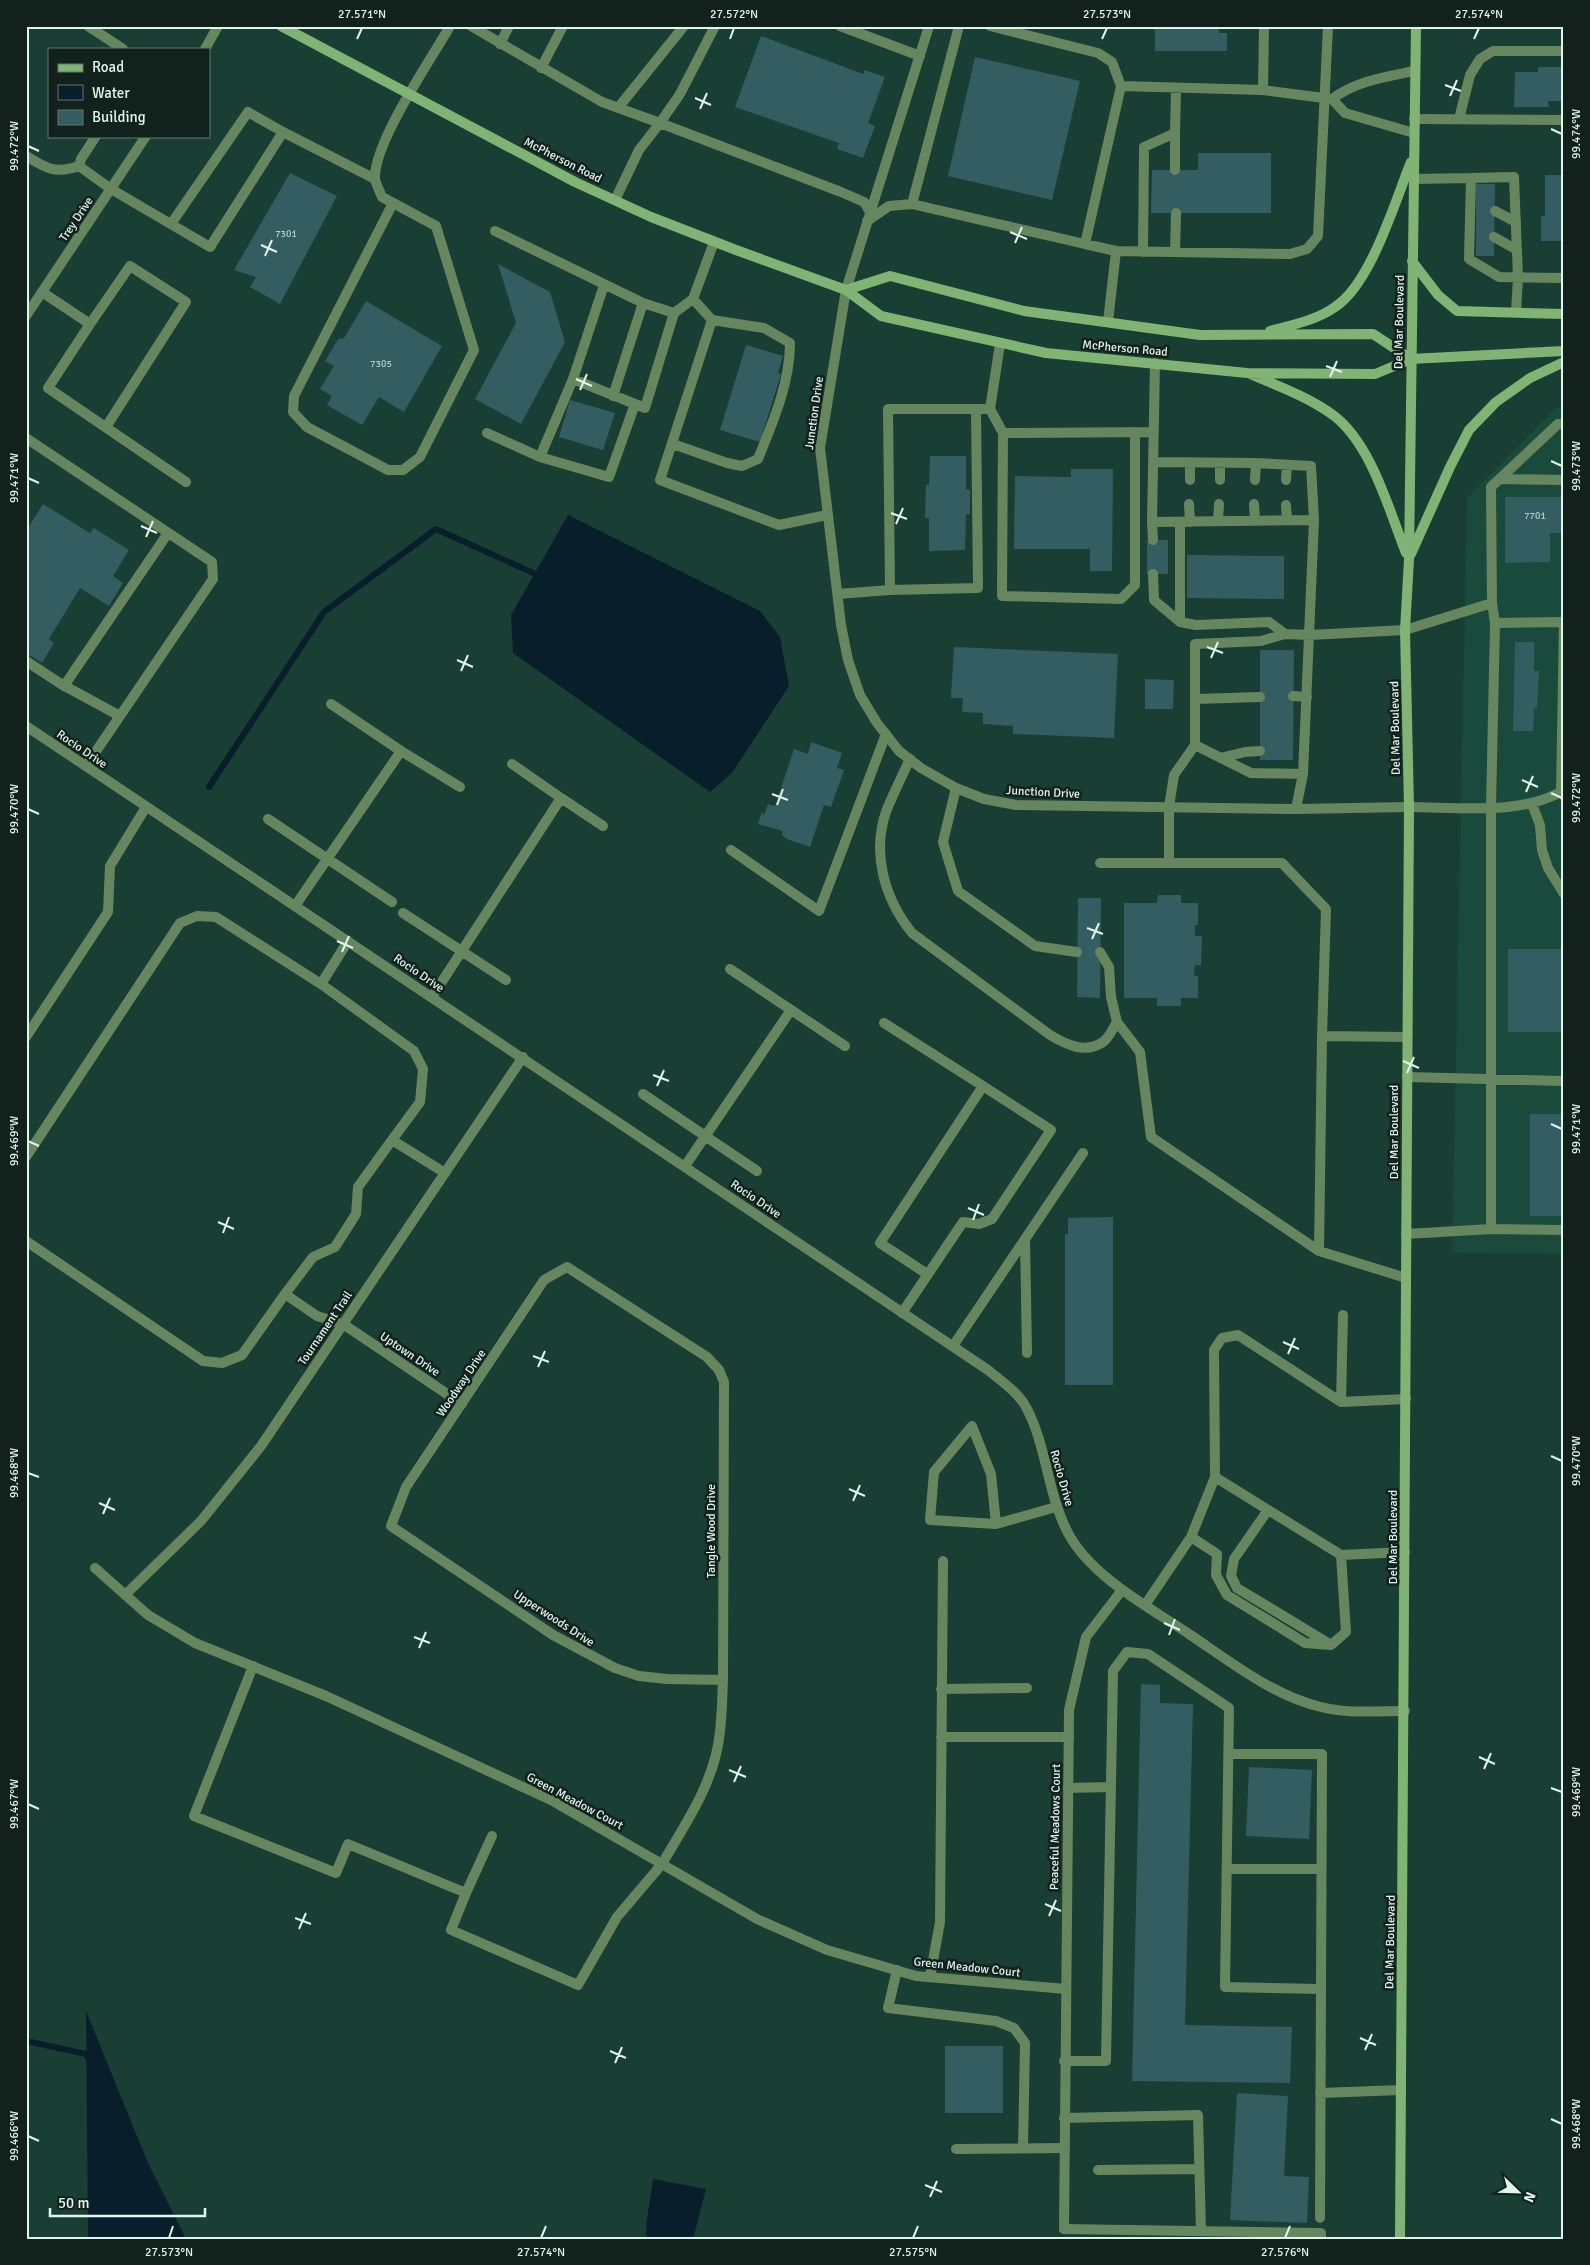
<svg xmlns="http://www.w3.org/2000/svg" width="1590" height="2265" viewBox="0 0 1590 2265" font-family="Signika,sans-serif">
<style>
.built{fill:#1a4a3c}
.water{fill:#081f2b}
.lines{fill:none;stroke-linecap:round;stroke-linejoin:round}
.stream{stroke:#081f2b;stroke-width:6}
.building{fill:#345d61}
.lane{stroke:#66865f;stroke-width:10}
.street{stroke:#66865f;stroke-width:10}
.secondary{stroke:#80b374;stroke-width:10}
.ticks{fill:none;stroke:#e1f5ed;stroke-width:2}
.labels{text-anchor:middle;stroke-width:5;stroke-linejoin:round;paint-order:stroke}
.number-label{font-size:10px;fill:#b6cfca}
.street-label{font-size:12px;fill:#e1f5ed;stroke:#12211c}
.neatline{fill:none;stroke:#e1f5ed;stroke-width:2}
.ticks-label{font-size:12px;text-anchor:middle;fill:#e1f5ed}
</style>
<rect width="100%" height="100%" fill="#193e33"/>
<!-- built -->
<path class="built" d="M1556 408H1564V1254L1452 1253 1467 498Z"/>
<!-- water -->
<path class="water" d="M568 515 760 611 780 637 789 686 732 773 710 792 513 653 511 615Z
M86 2011 148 2163 186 2239H88Z
M653 2179 706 2189 693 2239H647L646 2226Z"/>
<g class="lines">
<!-- stream -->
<path class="stream" d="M209 787 324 612 436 529 542 577
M26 2041 86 2054 89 2060"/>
</g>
<!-- building -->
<path class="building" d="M1155 26H1219V33H1227V51H1155Z
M761 36 863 74 865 70 885 77 868 123 875 126 863 158 837 149 839 143 735 107Z
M975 57 1080 81 1052 200 948 176Z
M1538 67H1564V101H1548L1549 107H1514L1515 72H1538Z
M1198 153H1271V213H1151L1152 170H1198Z
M290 173 337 196 280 304 250 287 256 277 234 270Z
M1545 175H1564V241H1541V216H1545Z
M1476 184H1495L1494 256H1476Z
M498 264 550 292 565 342 521 424 475 399 516 323Z
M366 301 442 346 404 412 379 397 362 425 327 405 332 396 320 389 334 366 325 361 338 339 344 338Z
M746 345 783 356 778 373 781 374 760 442 720 430Z
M570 400 615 413 603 450 559 437Z
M930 456H966V489L970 490V514H966L965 550 929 551V518H925L926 485H929Z
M1071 469H1113L1112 571H1090V549H1014L1015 476 1071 477Z
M1505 497H1564V533H1550V562L1505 563Z
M43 504 90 533 94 528 129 550 113 576 123 583 109 606 80 588 49 639 54 643 42 663 26 653V531Z
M1147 540H1168V574H1147Z
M1187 555 1284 556V599L1187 598Z
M1515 642H1534V671H1539L1537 708 1534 709 1533 731H1513Z
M954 647 1118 654 1114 738 1013 734V726L983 724V713L962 712 963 698H951Z
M1260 650H1294L1293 760H1260Z
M1145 679 1174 680 1173 709H1145Z
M811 742 842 753 837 768 844 770 831 807 824 805 810 847 787 839 782 835 783 831 758 824 762 812 764 815 768 804 775 806 794 749 808 754Z
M1158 895H1181V903H1198V925H1195V936H1202L1201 965H1195L1194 976H1198V998H1181V1006H1157V998H1124V903H1157Z
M1078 898H1101L1100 998 1077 997Z
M1508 949H1564V1032H1508Z
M1530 1114H1564V1216H1530Z
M1113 1217V1385H1065V1234H1068V1218Z
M1141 1684 1160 1685V1703L1193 1704 1185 2025 1292 2027 1290 2083 1132 2081Z
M1249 1767 1312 1770 1309 1839 1246 1836Z
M945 2046H1003V2113H945Z
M1237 2093 1288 2096 1284 2176 1309 2177 1307 2223 1230 2220Z"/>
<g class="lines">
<!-- lane -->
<path class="lane" d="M88 26 123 49
M471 26 602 102 660 123 680 94 715 26
M840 26 920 56
M959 26 912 204 1085 244
M990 26 1098 53 1112 62 1121 86
M1328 26 1318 236 1307 249 1290 254 1116 251 1085 244 1121 86 1263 90 1324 98 1332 99 1345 113 1414 133
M500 44 509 26
M541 68 563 26
M1263 90 1264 26
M1332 99C1356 81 1385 77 1414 71
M618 108 684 26
M1414 119 1564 120
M1459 119 1470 75 1480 59 1493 51H1564
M96 136 81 159 79 166 111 189 210 247 283 132 375 179
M26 156C47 169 55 174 79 166
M1175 170V133
M1414 179 1471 178
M615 200 639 150 660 123 841 192 864 202 870 212
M393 203 294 396 293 412 307 427 388 470H403L420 457 474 350 436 226 382 197C380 192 376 184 375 179 373 143 431 60 450 26
M1495 211 1516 222
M867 221 889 206 912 204
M171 224 248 112 283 132
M495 231 643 303 674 313 693 299
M1494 237 1517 250
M714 242 693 299 712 320 660 480 779 525 827 515
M1143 252 1144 147 1175 133 1176 88
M1175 252 1176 213
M846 290 929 26
M42 292 90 324 48 388 186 482
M1516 312 1518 278 1514 177 1471 178 1469 259 1499 277 1564 278
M1108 322 1116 251
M90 324 130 266 186 302 106 427
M1000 344 990 409 1003 433 1154 432
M1155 363 1152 522 1314 520 1303 774 1296 809
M573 379 604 285
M613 396 643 303
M635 404 609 477 540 457 573 379 645 408 674 313
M487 433 540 457
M1003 433 1002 596 1121 599 1135 585V432
M26 438 212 562 213 579 86 766
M673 444 727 463 742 466 758 459C773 422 790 383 790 343L764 328 712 320
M1153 462 1256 463 1311 466 1314 520
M1500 479 1564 480
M1190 480V463
M1220 480V463
M1255 480 1256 463
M1286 480 1287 465
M1189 504 1190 522
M1254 504 1255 520
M1286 505 1287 520
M1218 521 1219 504
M1152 522 1153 540
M1153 574 1154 600 1180 622 1196 625 1269 622 1285 634 1310 635 1405 630 1492 603 1495 623
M890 590 978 588 976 409
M838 594 890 590 888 409H990
M1492 603 1491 487 1558 424H1564
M1180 622V522
M1564 622 1561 792 1564 796
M26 661 61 684 120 716
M64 686 168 533
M1293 696 1307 697
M1196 699 1260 697
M331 704 401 751
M1195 745 1251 773 1303 774
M1220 758 1245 752 1260 751
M910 759C902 776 894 792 887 809 871 852 884 898 912 933L1050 1035C1067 1045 1085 1054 1103 1042 1109 1038 1113 1028 1117 1022
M512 764 561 798
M956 788 943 842 958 891 1035 946 1077 952
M1532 804 1540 825 1542 850 1548 868 1564 894
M1409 807C1457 807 1522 816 1564 790
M268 819 392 902
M731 850 819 911 886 734
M1100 863H1282L1326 909 1322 1036 1407 1037
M1169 863V807L1174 775 1195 745V644L1261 641 1285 634
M295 906 401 751 460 787
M403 913 506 980
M348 941 321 984 414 1051 423 1069 420 1102 392 1140 445 1173
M1100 952 1109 967 1111 997 1117 1022 1140 1052 1151 1137 1319 1251 1406 1278
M730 969 845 1046
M432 997 561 798 603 826
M884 1023 983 1086
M26 1037 108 912 110 866 146 807
M1407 1077 1564 1081
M643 1094 757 1171
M26 1157 180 923 197 916 216 917 321 984
M685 1166 791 1010
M1491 1229V807L1495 623 1564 622
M1406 1234 1491 1229 1564 1230
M1025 1239 1027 1353
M26 1241 203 1361 222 1363 242 1355 285 1294
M1319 1251 1322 1036
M902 1313 963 1222 979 1224 992 1219 1051 1130 983 1086 880 1243 927 1274
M343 1324 317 1316 285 1294 313 1257 335 1247 356 1214 358 1187 392 1140
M953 1346 1083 1153
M1341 1402 1343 1315
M1215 1477 1341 1555 1405 1552
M1268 1510 1234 1559 1231 1576 1237 1588 1328 1643
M996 1524 991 1474 972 1426 934 1472 930 1520 996 1524 1056 1507
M1191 1537 1217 1554 1216 1575 1227 1595 1305 1643 1331 1645 1346 1632 1341 1555
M1145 1605 1191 1537 1215 1477 1214 1350 1222 1338 1238 1335 1341 1402 1406 1399
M253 1666 194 1816 336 1873 348 1844 466 1893 451 1930 578 1985 617 1917 662 1864
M941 1689 1027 1688
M941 1737H1069
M1229 1754H1322L1320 2218
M1068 1788 1110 1787
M1227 1869H1321
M466 1893 492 1836
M897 1970 888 2008 996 2021 1014 2028 1025 2043 1023 2148
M930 1977 940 1922 943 1561
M1064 2061H1106L1113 1671 1127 1652 1148 1654 1229 1708 1225 1987 1320 1989
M1320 2093 1401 2090
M1064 2118 1198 2115 1201 2231
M956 2149 1064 2148
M1098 2170 1199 2169
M1064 2229 1321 2233V2239"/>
<!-- street -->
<path class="street" d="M205 49 218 26
M846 290 820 448 841 625 848 660 860 695 877 723 899 751 921 768 956 788 984 799 1016 805 1296 809 1409 807
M26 316 146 136
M26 726 988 1370C1001 1381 1018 1392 1026 1407 1047 1446 1047 1493 1068 1533 1092 1578 1151 1608 1192 1636 1232 1663 1274 1696 1321 1707 1348 1714 1377 1711 1405 1711
M343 1324 462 1404
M95 1568 148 1615 195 1643 326 1696 551 1800 757 1919 827 1950 916 1976 1066 1989
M125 1595 201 1521 261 1446 523 1057
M662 1864C684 1826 710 1789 718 1745 722 1724 722 1702 723 1680L724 1382 719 1370 707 1357 567 1267 544 1280 406 1487 391 1526 553 1635 615 1668 639 1676 667 1679 723 1680
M1064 2229 1069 1710 1086 1637 1122 1590"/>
<!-- secondary -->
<path class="secondary" d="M281 26 575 182 651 217 736 250 846 290 881 316 1046 353 1247 373 1375 374 1411 359 1564 351
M1412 261 1438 295 1457 311 1564 314
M846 290 890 276 1024 311 1200 335 1373 334 1411 359
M1270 331C1292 325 1317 320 1335 307 1371 284 1395 201 1411 162
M1250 374C1278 386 1308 397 1333 415 1371 443 1389 510 1406 553
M1411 554 1450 467 1469 430 1496 402 1530 378 1564 362
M1400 2239 1409 807 1405 630 1409 559 1416 26"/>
</g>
<!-- ticks -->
<path class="ticks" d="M357 39 362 28M730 39 734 28M1102 39 1107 28M1474 39 1479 28M1445 85 1461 91M1450 96 1457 80M695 98 711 105M700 109 707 93M1551 129 1562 134M28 146 39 151M1010 232 1027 239M1015 243 1022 227M261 245 277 252M265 256 272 240M1326 366 1342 372M1330 377 1337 361M576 379 592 386M580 390 587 374M1551 461 1562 466M28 478 39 483M891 513 907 519M896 524 903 508M141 526 157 533M146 537 153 521M1207 647 1223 653M1211 658 1218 642M457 660 473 667M461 671 468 655M1522 780 1538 787M1526 792 1533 776M1551 793 1562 798M772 794 788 800M777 805 783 789M28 809 39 814M1087 928 1103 934M1092 939 1099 923M337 941 353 948M342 952 349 936M1403 1061 1419 1068M1407 1073 1414 1057M653 1075 669 1081M657 1086 664 1070M1551 1124 1562 1129M28 1141 39 1146M968 1208 984 1215M973 1220 979 1204M218 1222 234 1229M223 1233 229 1217M1283 1342 1299 1349M1288 1354 1295 1338M533 1356 549 1362M538 1367 545 1351M1551 1456 1562 1461M28 1473 39 1477M849 1489 865 1496M853 1501 860 1485M99 1503 115 1510M103 1514 110 1498M1164 1623 1180 1630M1169 1635 1175 1619M414 1637 430 1643M419 1648 426 1632M1479 1757 1495 1764M1484 1769 1491 1753M729 1770 746 1777M734 1782 741 1766M1551 1788 1562 1792M28 1804 39 1809M1045 1904 1061 1911M1049 1916 1056 1900M295 1918 311 1924M299 1929 306 1913M1360 2038 1376 2045M1365 2050 1372 2034M610 2051 626 2058M615 2063 622 2047M1551 2119 1562 2124M28 2136 39 2141M925 2185 942 2192M930 2197 937 2181M169 2238 173 2226M541 2238 546 2226M913 2238 918 2226M1285 2238 1290 2226"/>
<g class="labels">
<!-- number labels -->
<g class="number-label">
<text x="286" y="237">7301</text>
<text x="381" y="367">7305</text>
<text x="1535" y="519">7701</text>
</g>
<!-- street labels -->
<g class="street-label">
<text transform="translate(563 160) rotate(27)" y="4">McPherson Road</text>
<text transform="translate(76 219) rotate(-56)" y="4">Trey Drive</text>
<text transform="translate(1399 322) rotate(-89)" y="4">Del Mar Boulevard</text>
<text transform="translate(1125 348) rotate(5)" y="4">McPherson Road</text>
<text transform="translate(814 413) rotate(-82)" y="4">Junction Drive</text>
<text transform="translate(1395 728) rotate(-91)" y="4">Del Mar Boulevard</text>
<text transform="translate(82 749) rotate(34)" y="4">Rocio Drive</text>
<text transform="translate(1043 792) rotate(3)" y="4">Junction Drive</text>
<text transform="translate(419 973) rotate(34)" y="4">Rocio Drive</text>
<text transform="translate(1394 1132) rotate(-90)" y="4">Del Mar Boulevard</text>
<text transform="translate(756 1199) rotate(34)" y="4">Rocio Drive</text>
<text transform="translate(325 1328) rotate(-56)" y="4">Tournament Trail</text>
<text transform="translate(410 1354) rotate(34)" y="4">Uptown Drive</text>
<text transform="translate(461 1383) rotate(-56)" y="4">Woodway Drive</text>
<text transform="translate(1062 1478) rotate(74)" y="4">Rocio Drive</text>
<text transform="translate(711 1531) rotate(-90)" y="4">Tangle Wood Drive</text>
<text transform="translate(1393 1537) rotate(-90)" y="4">Del Mar Boulevard</text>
<text transform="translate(554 1618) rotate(33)" y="4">Upperwoods Drive</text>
<text transform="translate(575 1801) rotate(28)" y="4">Green Meadow Court</text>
<text transform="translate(1055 1827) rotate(-89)" y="4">Peaceful Meadows Court</text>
<text transform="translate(1390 1942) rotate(-89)" y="4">Del Mar Boulevard</text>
<text transform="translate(967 1967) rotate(6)" y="4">Green Meadow Court</text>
</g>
</g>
<!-- border -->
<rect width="1590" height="2265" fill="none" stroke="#12211c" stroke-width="55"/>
<!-- legend -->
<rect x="48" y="48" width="162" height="90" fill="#12211c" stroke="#657670"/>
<rect x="58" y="64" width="25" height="8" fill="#80b374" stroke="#657670"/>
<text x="92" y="72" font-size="15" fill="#e1f5ed">Road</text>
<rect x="58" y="85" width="25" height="15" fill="#081f2b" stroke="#657670"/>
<text x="92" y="98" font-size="15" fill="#e1f5ed">Water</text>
<rect x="58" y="110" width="25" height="15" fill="#345d61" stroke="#657670"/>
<text x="92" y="122" font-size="15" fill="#e1f5ed">Building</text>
<!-- north arrow -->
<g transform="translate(1518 2192) rotate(113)" stroke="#12211c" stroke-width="4" paint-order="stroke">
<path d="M0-4L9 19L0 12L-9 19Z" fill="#e1f5ed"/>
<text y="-8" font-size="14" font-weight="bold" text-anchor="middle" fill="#e1f5ed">N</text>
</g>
<!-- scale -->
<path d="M50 2208v8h155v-8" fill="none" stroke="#e1f5ed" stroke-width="2.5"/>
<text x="58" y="2208" font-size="15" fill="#e1f5ed" stroke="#12211c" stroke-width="4" paint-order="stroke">50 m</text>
<rect x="28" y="28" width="1534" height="2210" class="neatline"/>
<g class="ticks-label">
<text x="362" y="18">27.571°N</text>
<text x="734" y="18">27.572°N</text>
<text x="1107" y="18">27.573°N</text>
<text x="1479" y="18">27.574°N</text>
<text transform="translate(1576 134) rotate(-90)" y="4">99.474°W</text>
<text transform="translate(14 146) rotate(-90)" y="4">99.472°W</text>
<text transform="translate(1576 466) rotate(-90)" y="4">99.473°W</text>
<text transform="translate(14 478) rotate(-90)" y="4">99.471°W</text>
<text transform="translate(1576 798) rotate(-90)" y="4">99.472°W</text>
<text transform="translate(14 809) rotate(-90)" y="4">99.470°W</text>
<text transform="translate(1576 1129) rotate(-90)" y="4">99.471°W</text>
<text transform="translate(14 1141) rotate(-90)" y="4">99.469°W</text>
<text transform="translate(1576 1461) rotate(-90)" y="4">99.470°W</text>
<text transform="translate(14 1473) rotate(-90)" y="4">99.468°W</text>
<text transform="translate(1576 1792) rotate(-90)" y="4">99.469°W</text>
<text transform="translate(14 1804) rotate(-90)" y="4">99.467°W</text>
<text transform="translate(1576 2124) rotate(-90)" y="4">99.468°W</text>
<text transform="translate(14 2136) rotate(-90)" y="4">99.466°W</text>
<text x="169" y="2256">27.573°N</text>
<text x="541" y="2256">27.574°N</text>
<text x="913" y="2256">27.575°N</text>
<text x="1285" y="2256">27.576°N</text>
</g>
</svg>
